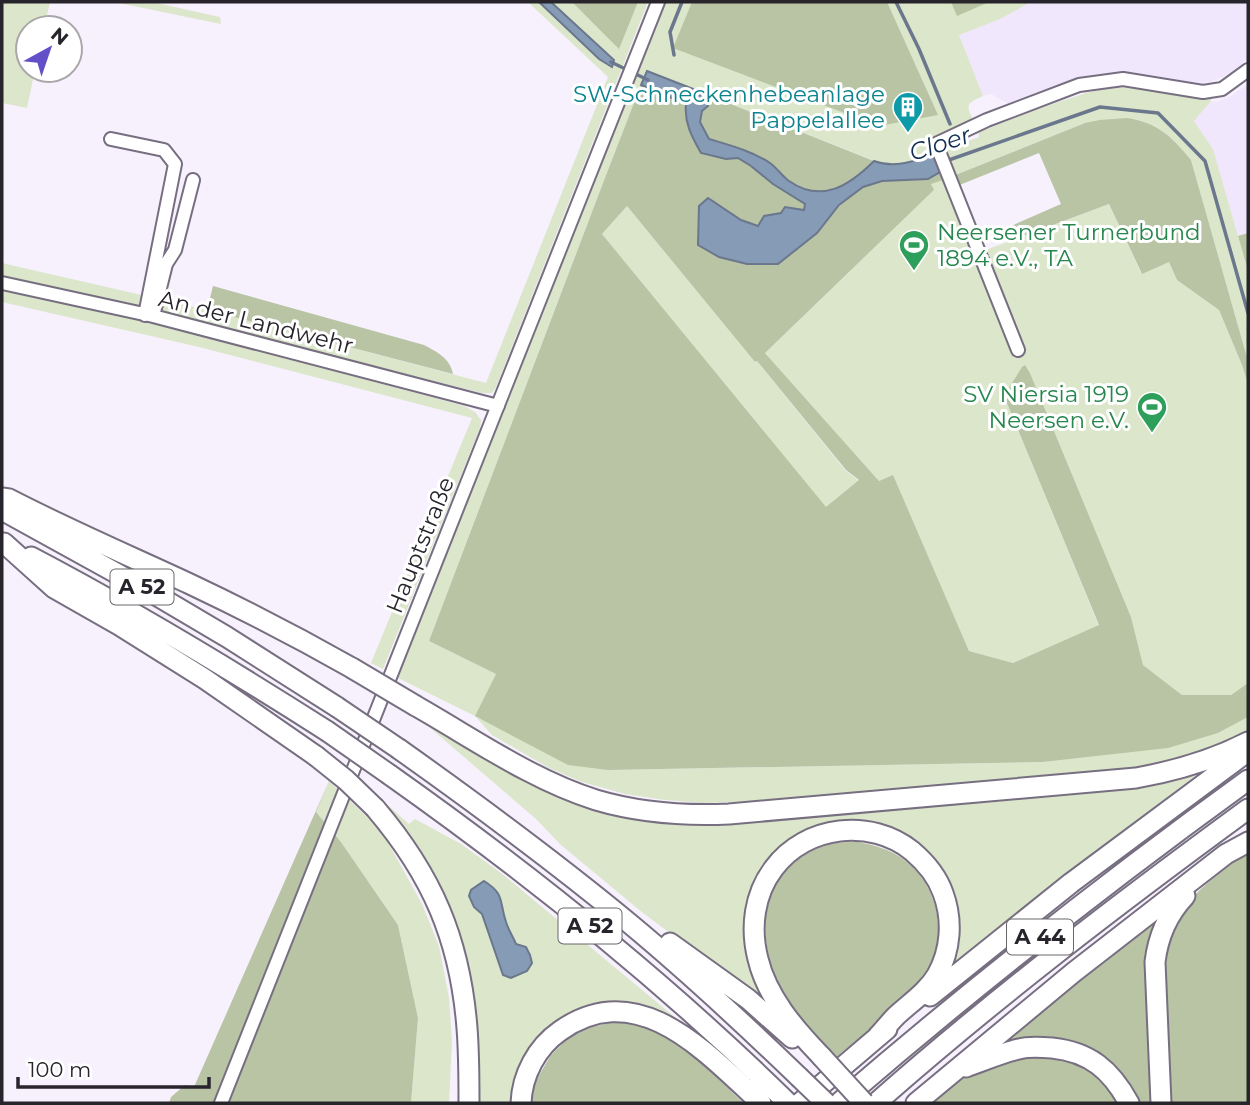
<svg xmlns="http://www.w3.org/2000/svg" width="1250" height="1105" viewBox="0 0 1250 1105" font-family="Montserrat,sans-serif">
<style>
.built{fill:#f0e7fc}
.green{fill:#dbe6cb;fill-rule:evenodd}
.forest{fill:#b8c4a4;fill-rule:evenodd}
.water{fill:#869bb6;stroke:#6a778c;stroke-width:2}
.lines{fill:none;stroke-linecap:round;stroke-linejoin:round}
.stream{stroke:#6a778c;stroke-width:3.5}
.minor-casing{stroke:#776f81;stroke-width:16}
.highway-casing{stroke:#776f81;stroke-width:23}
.minor{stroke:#fff;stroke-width:12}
.highway{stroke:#fff;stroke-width:19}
.highway-bridge-casing{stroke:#776f81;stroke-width:23;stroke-linecap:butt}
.highway-bridge{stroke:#fff;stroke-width:19}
.labels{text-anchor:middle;stroke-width:6;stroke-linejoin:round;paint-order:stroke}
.shield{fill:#fff;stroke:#68666b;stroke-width:2}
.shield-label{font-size:21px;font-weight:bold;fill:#27242b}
.culture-label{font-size:23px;fill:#0d838f;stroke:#fff;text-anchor:end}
.leisure-label{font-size:23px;fill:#27864d;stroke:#fff;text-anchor:start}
.street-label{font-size:23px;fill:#27242b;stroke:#fff}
.water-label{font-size:24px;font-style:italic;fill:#0f2e53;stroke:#fff}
</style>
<rect width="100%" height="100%" fill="#f7f1fd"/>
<!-- built -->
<path class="built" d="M1031 2H1248V58L1232 72 1212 82 1189 83 1120 72 1096 74 1063 84 1009 104 991 94 983 96 959 35 1000 19Z
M1248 84V233L1238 236 1213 149 1194 121 1211 101 1217 102 1231 96Z"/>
<!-- green -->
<path class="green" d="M2 2H50L44 28H28V70H35L27 108 2 103Z
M114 2H152L220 17 221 24Z
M528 2H539L599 59 607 65 614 60 551 2H572L619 48 638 2H648L496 387 492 393H482L203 324 2 277V263L207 310 486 383 608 77Z
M664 2H1031L1000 19 959 35 983 96C965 104 966 105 974 122L931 141 933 155 979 137 978 132C1010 120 1041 107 1074 97 1089 92 1104 87 1121 87 1152 88 1180 100 1211 97V101L1194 121 1213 149 1248 271V361L1191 160 1085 123 943 180 1014 358 1023 350 983 251 1109 204 1141 273 1169 262 1177 280 1219 310 1242 365 1248 384V683L1231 695H1182L1143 665 1131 617 1030 373 1025 366 1004 396 1099 626 1013 663 969 651 893 476 879 481 765 353 933 191 931 184 932 156 904 164 880 163 647 71 603 183 429 641 496 674 476 717 608 770 1042 762 1218 733 1248 717V736C1204 753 1162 765 1115 773L796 800 705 803 665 800 625 794 582 782 549 768 492 735 475 716 396 677Z
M627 206 755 362 757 361 845 470 859 481 826 508 602 234Z
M2 288 201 335 464 406 475 412 481 420 480 428 383 669 371 663 472 418 199 347 2 302Z
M428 726 526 782 572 802 619 815 662 822 707 823 1207 767 1074 868 944 970 955 936 913 845 829 827 752 896 781 1016 643 913 561 845 536 819Z
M329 781 381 830 422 904 439 946 449 998 452 1042 449 1103H411L418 1018 398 925 341 842 316 812Z
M382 800 409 824 415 819 461 844 501 873 700 1038 671 1019 568 1017 515 1103H477C474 1070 471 1036 468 1002 467 986 467 970 464 954 455 899 416 843 381 801ZM499 896 506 924 516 944 526 947 503 975 482 914Z"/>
<!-- forest -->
<path class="forest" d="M572 2H638L619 49Z
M692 2H887L938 115 879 126 673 48Z
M951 2H989L957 16Z
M641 85 687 104 685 114 726 159 738 158 751 166 773 184 805 204 804 210 764 216 758 227 741 220 708 198 698 245 817 233C835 210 855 183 886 180 906 179 922 183 940 172L943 180 931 184 934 190 765 353 879 481 893 475 969 651 1013 663 1099 625 1004 396 1022 367 1025 365 1030 373 1131 617 1143 665 1182 695H1231L1248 683V717L1218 733 1168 748 1042 762 608 770 568 765 475 716 496 674 429 641 603 183ZM627 206 755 362 757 361 846 470 859 480 826 507 602 234Z
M693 89 874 161C850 185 822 204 789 181 782 176 777 168 770 163 752 151 729 145 709 139L700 122 706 99Z
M1127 118C1158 123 1171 136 1191 160L1248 361V384L1242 365 1219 310 1177 280 1169 262 1142 274 1109 204 1007 242 1002 230 1061 204 1039 153 957 186 953 176 1085 123 1100 120Z
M1248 233V271L1238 236Z
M213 286 424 345C437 352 450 358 453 374L207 310Z
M329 781 316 812 341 842 398 925 418 1018 411 1103H169L171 1097 185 1085 194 1087Z
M858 842C874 845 889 849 903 859 942 887 950 945 920 983 899 1010 861 1036 835 1058 815 1035 793 1011 779 983 751 927 765 862 831 844 840 842 849 842 858 842Z
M1248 851V1103H1170C1169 1076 1168 1049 1166 1022 1164 979 1159 940 1187 904 1204 883 1228 867 1248 851Z
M1163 913 1155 1103H931Z
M615 1022C624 1023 634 1023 643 1026 679 1036 716 1078 744 1103H531L535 1082 551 1055 566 1040 587 1028Z"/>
<!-- water -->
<path class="water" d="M539 2H551L614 60 612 67 599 59Z
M647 71 693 89 706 99 708 106 702 111 700 122 709 139C729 145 752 151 770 163 777 168 782 176 789 181 822 204 850 185 874 161 895 169 913 161 933 155L940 172 928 179 882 181 863 187 839 205 817 233 778 264H747L719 257 698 245 699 206 708 198 741 220 758 226 764 216 781 213 785 207 804 210 805 204 773 184 751 166 738 158 726 159 701 153C692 137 684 123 686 104L641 85Z
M484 881C505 894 499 901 506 922 508 929 513 937 516 944L526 947 530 955 532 963 527 971 511 978 503 975 482 914 474 907 469 896 471 890Z"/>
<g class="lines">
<!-- stream -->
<path class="stream" d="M896 2 919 49 950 124
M674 55 670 32 682 2
M611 62 648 80
M946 161 1100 107 1158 113 1205 161 1248 313"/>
<!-- minor casing -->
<g class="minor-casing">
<path id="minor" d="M111 139 164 150 175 164 145 315
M2 283 153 316 498 406
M153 316 166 264 175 250 193 180
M1018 350 936 144 987 120 1079 85 1123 79 1203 92 1222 89 1248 70
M221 1103 658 2"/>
</g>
<!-- highway casing -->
<g class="highway-casing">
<path id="highway" d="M2 498 9 499C69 530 130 556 190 584 245 610 299 638 352 668
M2 510 156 595 227 637 337 707
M4 543 54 588 119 625 205 679 316 756
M31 557C132 610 230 669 327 731
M416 706C474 739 532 780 596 800 640 813 684 816 729 814L1136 778C1175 771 1213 760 1248 742
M399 749C478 805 555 862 629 923 688 972 744 1024 799 1077
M390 775C530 874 665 982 788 1103
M375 808C432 875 460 939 467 1028 469 1053 469 1078 469 1103
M670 943 748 999 792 1038
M930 996 1071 883 1247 752
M821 1056C795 1029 767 997 758 959 750 928 754 894 774 868 806 825 871 818 912 851 925 862 937 876 943 893 953 920 951 950 937 975 927 992 910 1003 896 1016 889 1023 884 1030 878 1036
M966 1067C983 1061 1001 1053 1019 1049 1029 1046 1041 1047 1052 1048 1090 1052 1111 1070 1129 1103
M521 1103C522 1075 537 1047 560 1031 639 975 707 1054 761 1103
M800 1103 887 1029
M839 1103C971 989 1107 882 1248 780
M876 1103C995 998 1121 902 1248 809
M916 1103 1074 972 1226 854 1248 842
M1161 1103 1155 962C1158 937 1167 915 1185 896"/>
</g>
<!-- minor -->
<use href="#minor" class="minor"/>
<!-- highway -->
<use href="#highway" class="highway"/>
<!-- highway-bridge casing -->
<g class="highway-bridge-casing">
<path id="highway-bridge" d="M352 668 416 706
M337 707 399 749
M327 731 390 775
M316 756 346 780 375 808
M821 1056 864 1103
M799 1077 826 1103"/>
</g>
<!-- highway-bridge -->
<use href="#highway-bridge" class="highway-bridge"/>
</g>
<!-- icons -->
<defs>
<g id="building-pin" transform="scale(1.575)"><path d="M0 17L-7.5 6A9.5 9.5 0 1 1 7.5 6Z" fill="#0f9aa8" stroke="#fff"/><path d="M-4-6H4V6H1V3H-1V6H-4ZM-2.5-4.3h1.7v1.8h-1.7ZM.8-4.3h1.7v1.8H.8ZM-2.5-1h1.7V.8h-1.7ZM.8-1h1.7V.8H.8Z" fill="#fff"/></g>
<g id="stadium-pin" transform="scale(1.575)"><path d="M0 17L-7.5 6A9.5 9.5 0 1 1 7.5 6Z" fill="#2e9e5b" stroke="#fff"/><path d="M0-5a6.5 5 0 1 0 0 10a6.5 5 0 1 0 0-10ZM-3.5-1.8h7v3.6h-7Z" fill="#fff"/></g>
</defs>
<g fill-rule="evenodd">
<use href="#building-pin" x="908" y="107"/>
<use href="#stadium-pin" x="914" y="245"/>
<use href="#stadium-pin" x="1152" y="407"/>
</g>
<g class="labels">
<!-- shield labels -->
<g class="shield">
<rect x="110.5" y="569.5" width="63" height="35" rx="5"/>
<rect x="558.5" y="908.5" width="63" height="35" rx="5"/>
<rect x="1007" y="919.5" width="66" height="35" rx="5"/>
</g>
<g class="shield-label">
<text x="142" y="594">A 52</text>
<text x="590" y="933">A 52</text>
<text x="1040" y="944">A 44</text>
</g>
<!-- culture labels -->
<g class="culture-label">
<text x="885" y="102">SW-Schneckenhebeanlage<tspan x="885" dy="26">Pappelallee</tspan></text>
</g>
<!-- leisure labels -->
<g class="leisure-label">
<text x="937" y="240">Neersener Turnerbund<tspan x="937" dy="26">1894 e.V., TA</tspan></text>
<text x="1129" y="402" text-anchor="end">SV Niersia 1919<tspan x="1129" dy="26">Neersen e.V.</tspan></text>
</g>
<!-- street labels -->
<g class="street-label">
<text transform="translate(256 322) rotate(14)" y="8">An der Landwehr</text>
<text transform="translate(420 545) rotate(-68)" y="8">Hauptstraße</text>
</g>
<!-- water labels -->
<g class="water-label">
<text transform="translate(940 144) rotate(-18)" y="8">Cloer</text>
</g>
</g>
<!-- border -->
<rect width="1250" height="1105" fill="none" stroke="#27242b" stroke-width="7"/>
<!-- north arrow -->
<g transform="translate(49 49) rotate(40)"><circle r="33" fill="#ffffff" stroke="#a9a7aa" stroke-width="2"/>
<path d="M0-5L12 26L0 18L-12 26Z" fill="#6350c9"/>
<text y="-10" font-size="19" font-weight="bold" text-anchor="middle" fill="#27242b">N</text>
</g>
<!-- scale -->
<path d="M18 1077v10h191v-10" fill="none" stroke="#27242b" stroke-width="3.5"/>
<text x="28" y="1077" font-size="21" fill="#27242b" stroke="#ffffff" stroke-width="5" paint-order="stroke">100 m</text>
</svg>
